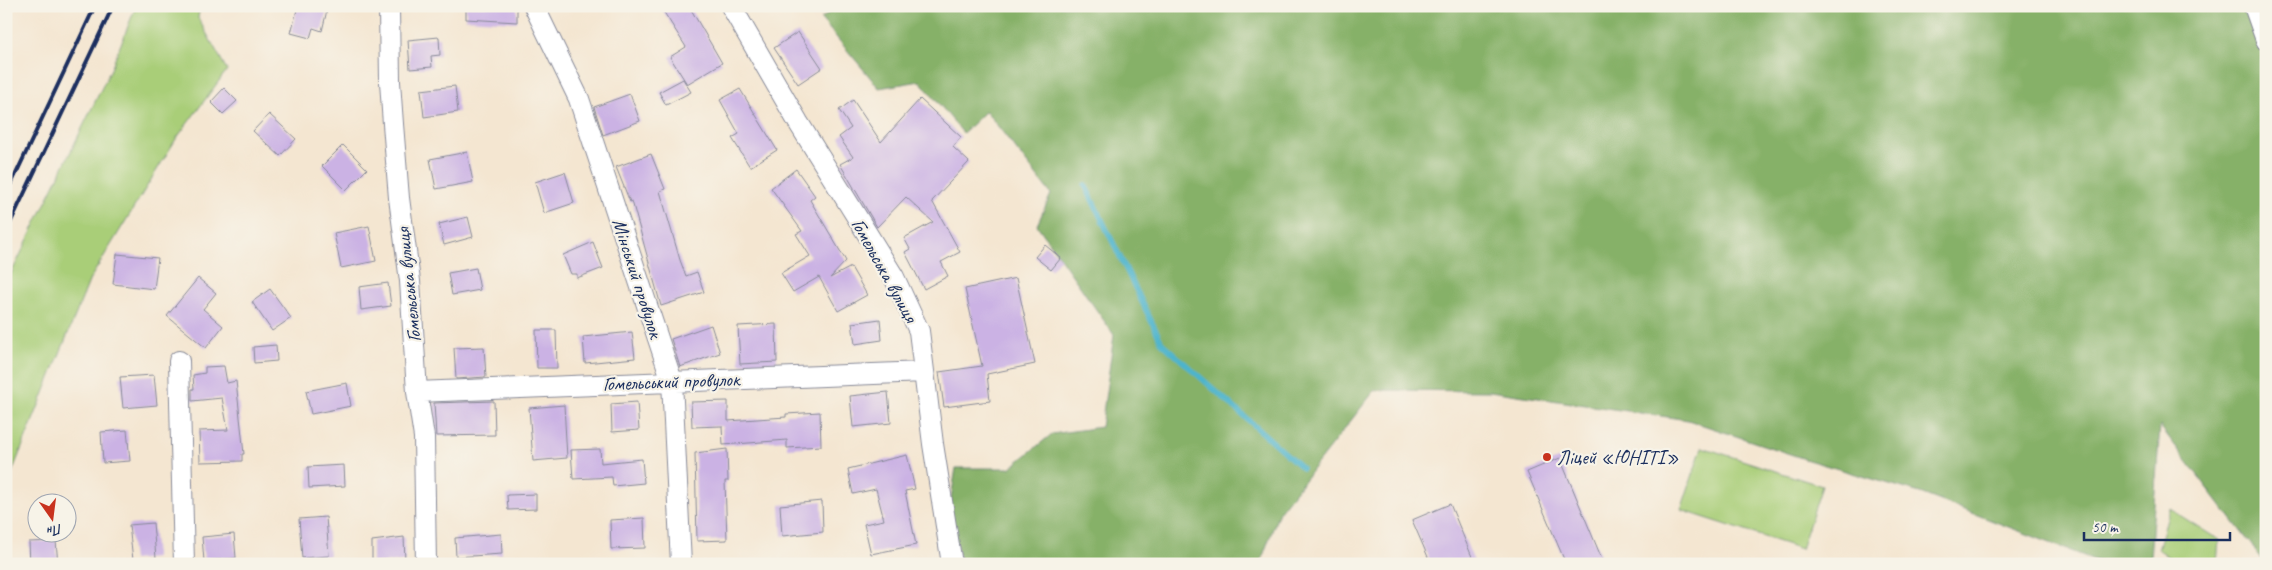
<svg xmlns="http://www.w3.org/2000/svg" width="2272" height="570" viewBox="0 0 2272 570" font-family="Caveat,sans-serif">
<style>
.green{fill:#a9ce78;stroke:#627e6b}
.forest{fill:#86b168;stroke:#507063}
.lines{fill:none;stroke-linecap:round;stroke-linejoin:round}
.stream{stroke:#4db4cc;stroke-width:5.5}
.building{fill:#cbb2e4}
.street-casing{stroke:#888a98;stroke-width:22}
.street{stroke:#fff;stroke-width:20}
.rail{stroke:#1b2f5e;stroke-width:4}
.poi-dot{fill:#c8321e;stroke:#f7f3e8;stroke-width:2}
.labels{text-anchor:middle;stroke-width:4.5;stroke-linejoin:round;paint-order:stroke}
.street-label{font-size:20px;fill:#1b2f5e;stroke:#f7f3e8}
.poi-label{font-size:20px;fill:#1b2f5e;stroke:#f7f3e8;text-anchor:start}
</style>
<rect width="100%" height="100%" fill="#f7f3e8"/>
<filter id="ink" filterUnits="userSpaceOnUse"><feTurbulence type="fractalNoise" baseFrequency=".02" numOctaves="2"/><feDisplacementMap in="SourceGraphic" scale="10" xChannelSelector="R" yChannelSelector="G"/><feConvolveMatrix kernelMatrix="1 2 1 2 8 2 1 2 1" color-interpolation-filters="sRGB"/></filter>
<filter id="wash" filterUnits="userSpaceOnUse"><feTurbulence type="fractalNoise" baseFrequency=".0096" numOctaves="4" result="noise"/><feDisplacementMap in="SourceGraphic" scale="20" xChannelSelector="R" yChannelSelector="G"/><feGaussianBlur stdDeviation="1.12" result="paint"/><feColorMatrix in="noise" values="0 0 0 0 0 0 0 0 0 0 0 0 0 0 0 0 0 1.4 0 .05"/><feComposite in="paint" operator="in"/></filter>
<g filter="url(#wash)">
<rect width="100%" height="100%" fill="#f4e6d1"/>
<!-- green -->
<path class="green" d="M136 6H200L198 18 227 70 176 139 90 279 6 487V284L111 69Z
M1702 447 1822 486 1801 549 1681 510Z
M2170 509 2219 540 2217 564H2179L2158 549Z"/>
<!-- forest -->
<path class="forest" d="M838 6H2266V564L2160 426 2150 559 2157 564H2105L1920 493 1808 460 1688 420 1490 391 1375 390 1279 512 1260 564H961L949 510 956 468H1010L1052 434 1101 427 1114 335 1037 225 1051 194 986 111 963 133 920 81 879 88 821 19Z"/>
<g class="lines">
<!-- stream -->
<path class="stream" d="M1085 185 1162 343 1302 468"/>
</g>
<g id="blocks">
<!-- building -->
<path class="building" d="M298 6H328L322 31 313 28 310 38 291 33Z
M466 6H517V22L466 19Z
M660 6H689L722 63 687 84 670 57 686 47Z
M798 32 822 68 798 84 774 48Z
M439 37 440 55 431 56 432 67 410 69 408 40Z
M683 79 691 92 666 105 659 92Z
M455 86 458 112 424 117 421 90Z
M224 88 237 101 223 114 211 102Z
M740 89 777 150 750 167 732 138 739 134 720 100Z
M630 94 640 121 603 135 594 107Z
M920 99 961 137 953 147 969 162 932 201 960 252 941 262 948 276 924 289 905 252 910 249 904 238 933 222 906 197 877 227 840 164 853 157 839 137 851 128 839 110 853 100 881 142Z
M269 114 296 139 280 156 253 131Z
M343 145 367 169 346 190 322 166Z
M467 152 473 182 436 189 430 159Z
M651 154 665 189 660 191 680 260 686 276 697 272 704 292 661 306 632 201 630 202 616 167Z
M796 169 815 196 810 200 846 261 830 278 851 267 867 295 838 311 819 277 793 292 781 273 810 256 796 234 802 231 771 188Z
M565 172 574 203 544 213 535 182Z
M468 217 473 237 444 245 439 224Z
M369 226 376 261 341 268 334 233Z
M593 242 603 268 577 278V274H571L563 255Z
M1045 245 1061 258 1051 270 1035 257Z
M117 254 158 258 154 289 113 284Z
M476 268 480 290 452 295 448 273Z
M198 278 216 293 203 309 223 326 206 348 167 316Z
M1016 278 1035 364 987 374 990 401 944 407 939 372 982 366 965 289Z
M388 283 391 306 361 310 359 287Z
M270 289 291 318 272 331 252 302Z
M880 319 882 340 855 344 852 323Z
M776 324 777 362 740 364 738 326Z
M711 325 720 353 680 367 671 339Z
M536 330H556L557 368H537Z
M632 332 635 358 585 363 583 337Z
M276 345 277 361 254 363 253 347Z
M484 347 486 377 456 379 454 348Z
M224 366 227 383 236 381 244 454H242V461L200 462 199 431 228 430 222 398 192 401V389H194L193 375 205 373V367Z
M154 375 157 405 123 408 120 377Z
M347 383 351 406 311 414 306 391Z
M888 392 891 423 853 427 850 396Z
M494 401 495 435 436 436 434 403Z
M728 401V421L786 417V414L820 412 821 446 787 448V440L723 445 722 426 692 427 691 402Z
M637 402 639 430 612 432 611 404Z
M564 405 567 458 533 461 529 408Z
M127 430 130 461 103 463 101 432Z
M600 449 601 463 642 459 644 483 613 486 612 477 573 479 571 450Z
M727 449 728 481H725L727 540 697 541 695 453Z
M907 455 915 489 905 491 916 545 871 554 864 524 884 520 876 489 853 494 848 469Z
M1560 458 1604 564H1566L1527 472Z
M344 465 345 486 309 488 308 467Z
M536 494V509L508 510 507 495Z
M822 501 823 532 782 536 780 505Z
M1450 504 1475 564H1431L1412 520Z
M326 517 329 556 302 558 299 519Z
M644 518 645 548 611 549 610 520Z
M153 523 156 558 133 560 129 525Z
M234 534 236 558 204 561 202 537Z
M501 534 502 554 456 557 455 538Z
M404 537 405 561 372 563V541Z
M56 541 58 564H30L29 542Z"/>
</g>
</g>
<g filter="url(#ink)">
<use href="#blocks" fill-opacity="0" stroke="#888a98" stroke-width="1"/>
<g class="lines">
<!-- street casing -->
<g class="street-casing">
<path id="street" d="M389 6 390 82 393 124 399 198 410 281 417 392 424 437 426 564
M534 6 579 99 672 381 681 564
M731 6 798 122 894 277 919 331 933 444 952 564
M2254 6 2266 40
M179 361 184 564
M417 392 924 372"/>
</g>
<!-- street -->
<use href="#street" class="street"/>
<!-- rail -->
<path class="rail" d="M6 195 95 6
M6 232 113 6"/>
</g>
</g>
<!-- markers -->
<circle class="poi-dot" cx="1547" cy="457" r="5"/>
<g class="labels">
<!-- street labels -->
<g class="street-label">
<text transform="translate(885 270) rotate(61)" y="7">Гомельська вулиця</text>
<text transform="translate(638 278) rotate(72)" y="7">Мінський провулок</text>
<text transform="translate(408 285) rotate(-96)" y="7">Гомельська вулиця</text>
<text transform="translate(671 381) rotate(-2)" y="7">Гомельський провулок</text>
</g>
<!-- poi labels -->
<g class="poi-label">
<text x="1557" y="464">Ліцей «ЮНІТІ»</text>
</g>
</g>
<!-- margin -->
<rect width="2272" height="570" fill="none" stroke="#f7f3e8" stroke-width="25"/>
<!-- north arrow -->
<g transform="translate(52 518) rotate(166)"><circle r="24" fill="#f7f3e8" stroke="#9fa5b1"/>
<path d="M0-4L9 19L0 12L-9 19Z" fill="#c8321e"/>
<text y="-8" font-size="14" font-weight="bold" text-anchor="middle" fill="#1b2f5e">Пн</text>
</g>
<!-- scale -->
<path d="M2084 532v8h146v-8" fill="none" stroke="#1b2f5e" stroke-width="2.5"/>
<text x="2092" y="532" font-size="15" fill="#1b2f5e" stroke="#f7f3e8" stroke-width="4" paint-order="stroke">50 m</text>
</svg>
